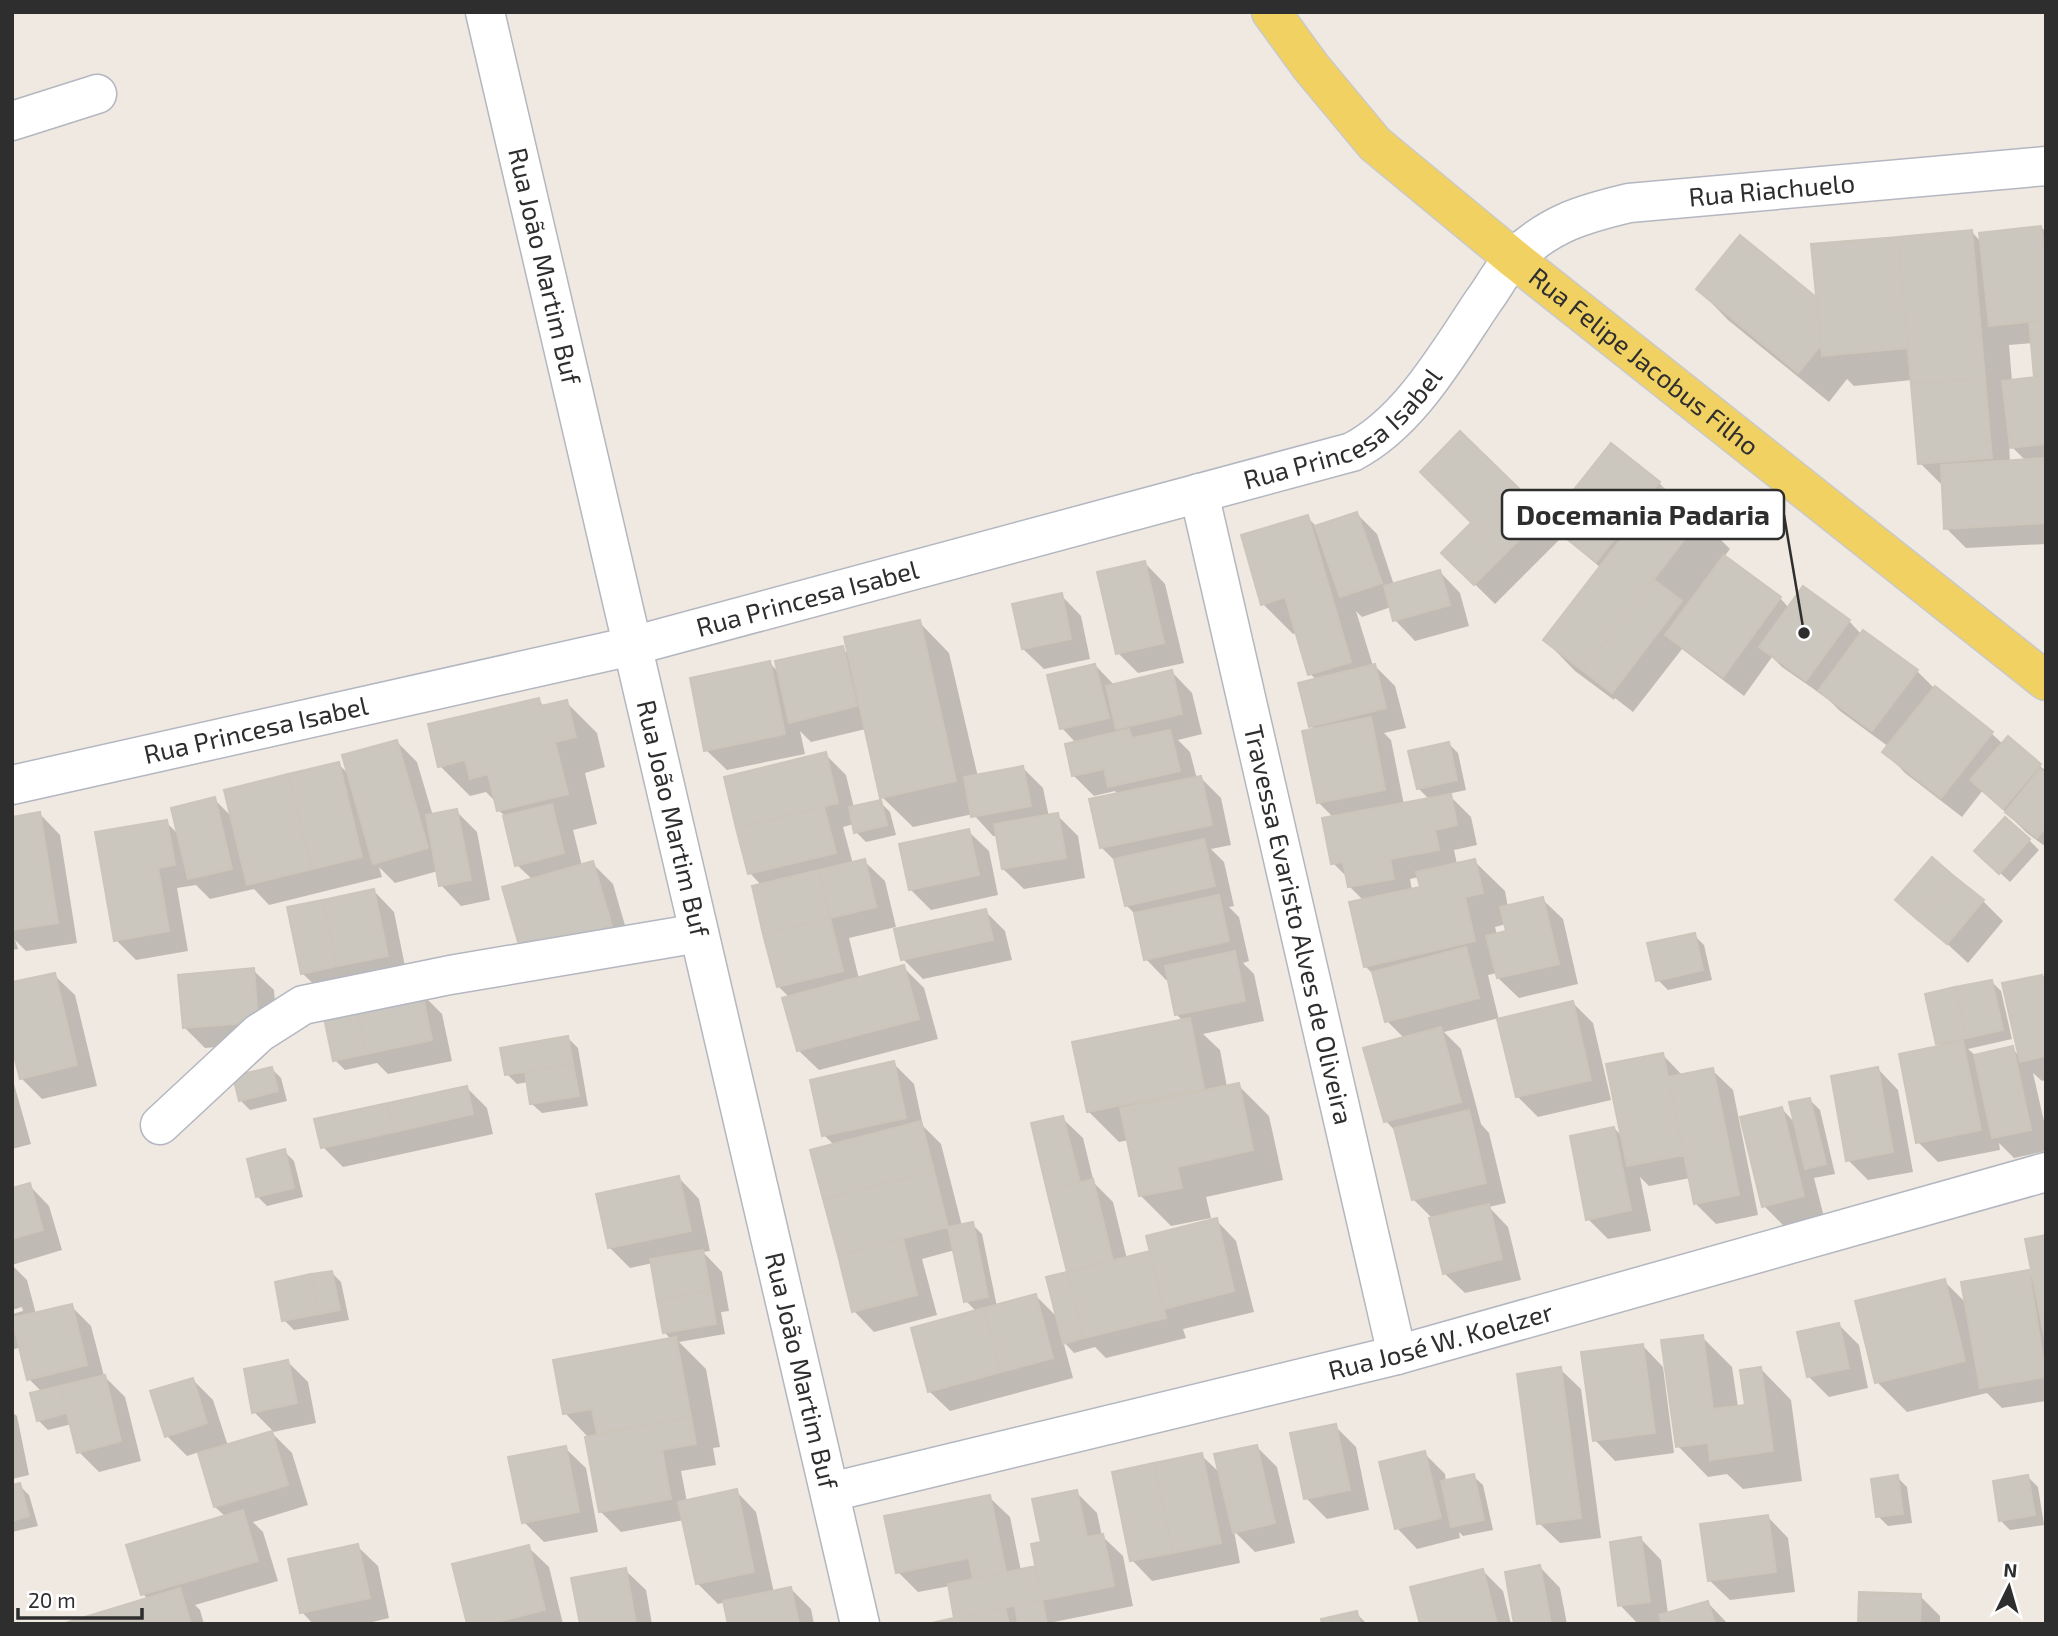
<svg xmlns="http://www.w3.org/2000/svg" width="2058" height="1636" viewBox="0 0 2058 1636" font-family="'Exo 2',sans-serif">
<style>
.shadow{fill:#0003;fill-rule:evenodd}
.building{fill:#cbc7bf;stroke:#cbc5ba;stroke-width:2}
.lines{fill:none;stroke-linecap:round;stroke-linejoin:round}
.minor-casing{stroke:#b4b7c1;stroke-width:41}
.major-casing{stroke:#c9c9c9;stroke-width:41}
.minor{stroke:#fff;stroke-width:38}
.major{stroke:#f2d163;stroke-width:38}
.labels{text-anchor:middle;stroke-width:6;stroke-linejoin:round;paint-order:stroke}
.street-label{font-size:26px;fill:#2e2e2e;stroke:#fff}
.leader{fill:none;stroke:#2e2e2e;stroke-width:2.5}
.callout-dot{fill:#2e2e2e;stroke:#fff;stroke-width:2.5}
.callout{fill:#fff;stroke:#2e2e2e;stroke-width:2.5}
.callout-label{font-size:28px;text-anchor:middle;font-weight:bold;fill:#2e2e2e}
</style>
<rect width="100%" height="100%" fill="#efe9e1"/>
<!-- shadow -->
<path class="shadow" d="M2041 227 2046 232V544L1966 548 1946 528 1944 484H1941L1920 463 1912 380 1854 386 1847 379 1829 402 1728 320 1698 289 1740 238 1819 301 1972 232 1981 242ZM2033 343 2036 376 2038 379 2012 381 2009 345ZM2009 444 2026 461 2010 462Z
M1460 433 1550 522 1659 483 1680 504 1700 519 1730 549 1724 557 1780 598 1789 608 1849 621 1862 635 1917 671 1935 689 1992 734 2003 744 2008 738 2040 766 2046 771V847L2027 833 1983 790 1962 817 1905 773 1885 752 1889 747 1840 711 1828 699 1782 667 1772 657 1744 696 1682 649 1633 712 1615 698 1614 700 1575 671 1545 640 1601 568 1563 536 1495 604 1443 553 1474 523Z
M1357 514 1377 534 1394 585 1440 572 1460 593 1469 626 1415 641 1395 620 1391 607 1362 617 1356 611 1373 666H1375L1395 686 1406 728 1384 733 1391 740 1404 805 1430 800 1418 788 1448 743 1458 753 1466 790 1448 794 1471 817 1477 845 1454 850 1457 864 1474 861 1505 891 1508 907 1542 899 1563 919 1578 984 1519 998 1498 978 1497 973 1488 975 1499 1020 1573 1003 1593 1023 1611 1100 1538 1117 1517 1096 1499 1018 1444 1032 1461 1049 1481 1124 1489 1133 1506 1203 1489 1207 1508 1227 1521 1280 1465 1293 1444 1273 1433 1219 1413 1199 1397 1133 1386 1121 1404 1038 1387 1021 1374 975 1365 966 1364 901 1349 886 1348 878 1333 863 1334 818 1319 803 1315 730 1311 726 1317 680 1310 674 1298 633 1293 634 1263 604 1307 517 1317 527ZM1419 877 1422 888 1412 890 1410 879ZM1506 924 1508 932 1497 935 1495 927Z
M1145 563 1165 584 1184 663 1138 673 1118 653Z
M1061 595 1081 616 1090 659 1044 669 1023 649Z
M919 622 949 653 978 777 1023 768 1043 788 1049 817 1057 815 1078 836 1085 878 1024 889 1003 869 998 836H993L973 814 913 827 882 797 866 729 811 742 800 731 805 754 727 770 706 750 770 663 779 673 842 648 849 655Z
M1095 665 1115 686 1172 672 1192 693 1202 734 1178 740 1190 752 1197 779 1201 778 1221 798 1231 845 1211 849 1224 862 1234 906 1229 907 1239 917 1249 961 1243 963 1254 974 1264 1021 1203 1034 1220 1050 1227 1087 1238 1085 1269 1116 1283 1180 1206 1197 1211 1218 1171 1226 1141 1196 1129 1140 1119 1142 1088 1111 1183 1021 1177 1015 1169 979 1166 980 1146 959 1136 915 1127 906 1117 863 1101 847 1118 795 1115 791 1094 796 1074 776 1076 743 1062 728Z
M538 700 545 707 566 702 597 733 605 767 585 773 597 824 573 830 582 866 592 863 613 884 631 946 543 971 533 880 517 865 505 816 498 810 497 803 486 792 470 796 440 766Z
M397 742 417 762 433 816 456 811 477 832 490 900 461 906 441 885 438 871 395 883 379 867 382 877 269 905 254 889 210 899 196 885 177 888 188 951 136 960 116 940 166 822 179 835 214 799 232 817 338 764 350 775Z
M825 754 846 775 854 808 880 802 890 812 896 835 866 842 856 832 854 824 843 827 853 864 864 861 885 881 896 927 849 938 859 979 903 967 924 988 938 1039 819 1070 798 1050 790 998 778 986 762 886 750 873 726 778Z
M40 814 60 835 77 943 26 951 15 940 18 949 12 950V818Z
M968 831 989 851 998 895 931 910 910 889Z
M2029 840 2039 850 2010 882 1986 860Z
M374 891 394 912 407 976 323 993 302 973Z
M1983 901 2003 921 1968 963 1931 929Z
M985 911 1005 931 1012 960 923 979 903 959Z
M1694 935 1704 945 1712 980 1668 990 1658 980Z
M253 970 274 990 278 1042 205 1048 185 1028Z
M54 975 75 995 97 1086 42 1099 21 1078Z
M2046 976V1080L2042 1081 2033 1073 2046 1130V1151L2014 1158 1999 1143 2000 1150 1938 1162 1918 1142 1942 1047 1938 1043 1991 981 2001 991 2012 1039 1968 1049 1976 1056 2012 1048 2020 1057 2004 985Z
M422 994 442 1014 452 1061 388 1074 377 1063 345 1070 335 1060Z
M568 1038 578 1048 588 1106 542 1113 532 1104 528 1082 517 1084 507 1074Z
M1662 1054 1683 1076 1712 1070 1733 1090 1758 1215 1716 1224 1695 1203 1690 1178 1649 1186 1640 1177 1651 1231 1608 1239 1588 1219 1614 1128 1623 1137Z
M893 1063 914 1084 923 1126 941 1144 962 1226 972 1224 982 1234 997 1307 1036 1296 1059 1319 1071 1278 1033 1125 1062 1118 1083 1138 1094 1183 1113 1202 1127 1259 1152 1253 1216 1220 1236 1241 1254 1312 1183 1329 1186 1338 1106 1358 1095 1347 1074 1353 1063 1341 1073 1378 950 1411 929 1391 977 1312 966 1301 955 1250 922 1259 937 1315 874 1332 854 1311 813 1151 834 1145 824 1135Z
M271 1068 281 1078 287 1101 250 1110 240 1100Z
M1878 1069 1898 1090 1913 1172 1868 1180 1848 1160Z
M12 1077 31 1144 12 1149Z
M467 1088 487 1108 493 1134 343 1167 323 1147Z
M1810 1100 1820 1110 1835 1174 1814 1178 1824 1217 1784 1226 1764 1206 1782 1109 1796 1124Z
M284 1151 294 1161 303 1197 267 1206 257 1196Z
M679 1178 699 1199 710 1251 703 1252 722 1272 729 1311 721 1312 725 1334 679 1342 706 1369 720 1447 713 1448 716 1465 681 1471 687 1502 736 1491 756 1512 774 1593 791 1589 811 1609 814 1624H729L725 1602 718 1604 697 1583 684 1520 621 1532 600 1511 589 1438 565 1413 671 1339 665 1333 653 1263 630 1268 609 1247Z
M29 1185 49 1206 62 1250 12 1265 27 1280 36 1314 71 1306 91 1326 104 1376 125 1397 141 1461 99 1472 79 1452 72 1424 48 1430 38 1420 42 1392 29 1379 21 1347 12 1350V1314L23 1311 22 1307 12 1310V1190Z
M2046 1236V1401L2002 1408 1987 1393 1907 1412 1877 1382 1944 1281 1967 1304 2028 1272 2035 1279Z
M331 1272 341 1282 349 1320 294 1330 284 1320Z
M1839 1325 1859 1345 1868 1388 1829 1397 1809 1377Z
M1702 1337 1732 1367 1738 1407 1747 1406 1761 1369 1791 1400 1802 1481 1743 1489 1727 1474 1708 1477 1678 1446Z
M1643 1346 1663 1367 1674 1453 1615 1461 1595 1440Z
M287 1361 308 1382 316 1423 273 1432H274L254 1412Z
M1560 1369 1581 1389 1601 1538 1560 1543 1539 1523Z
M193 1380 213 1400 228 1446 272 1433 292 1453 308 1505 253 1522 263 1532 278 1581 195 1605 200 1610 204 1624H68L148 1599 143 1594 226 1517 215 1507 199 1452 187 1456 167 1436Z
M12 1412 17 1416 29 1475 12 1479Z
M1335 1426 1356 1447 1369 1510 1327 1519 1306 1498Z
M1257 1447 1277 1467 1295 1543 1255 1552 1234 1531 1240 1563 1152 1581 1132 1560 1201 1455 1221 1474Z
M565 1448 586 1468 598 1532 544 1542 524 1522Z
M1424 1453 1445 1474 1446 1482 1473 1476 1483 1485 1493 1530 1463 1536 1459 1532 1460 1538 1417 1549 1397 1528Z
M1897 1477 1907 1487 1912 1523 1888 1526 1878 1516Z
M2028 1477 2038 1487 2044 1525 2010 1530 2000 1520Z
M19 1485 29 1495 38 1526 12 1532V1487Z
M1076 1492 1097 1513 1102 1536 1123 1556 1133 1606 1054 1622V1624H935L956 1619 950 1586 918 1592 898 1572 989 1497 1010 1517 1021 1571 1038 1568 1043 1544Z
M1768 1517 1788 1538 1795 1592 1730 1600 1709 1580Z
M1641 1539 1661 1560 1668 1614 1708 1603 1728 1624H1638L1620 1605Z
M357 1546 378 1566 389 1618 364 1624H313L302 1612Z
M528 1547 549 1567 563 1624H469Z
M1540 1567 1560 1588 1567 1624H1516Z
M625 1570 646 1590 652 1624H582Z
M1483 1571 1503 1591 1511 1624H1421Z
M1920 1596 1940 1616V1624H1860Z
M1356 1613 1367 1624H1323Z"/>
<!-- building -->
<path class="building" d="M2041 226 2046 266V320L1989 326 1979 233Z
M1972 230 1985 378 1911 384 1898 237Z
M1740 235 1816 297 1821 345 1798 373 1696 289Z
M1898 237 1908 348 1822 356 1811 244Z
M2046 320V376L2034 377 2029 321Z
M2046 376V444L2010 448 2002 381Z
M1985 378 1992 458 1918 464 1911 384Z
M1460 431 1545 514 1504 555 1420 472Z
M1611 443 1660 482 1625 526 1576 487Z
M2044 458 2046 523 1944 529 1941 465Z
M1576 487 1625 526 1596 562 1547 523Z
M1661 487 1701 518 1583 671 1543 640Z
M1357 512 1382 583 1340 597 1315 526Z
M1308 515 1351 662 1308 675 1285 597 1261 605 1241 535Z
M1471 523 1504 555 1474 585 1441 553Z
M1724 555 1781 597 1723 677 1665 635Z
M1145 561 1164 643 1116 654 1097 572Z
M1440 570 1450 605 1393 621 1384 586Z
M1653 579 1682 601 1612 693 1583 671Z
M1803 586 1850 620 1806 681 1759 647Z
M1062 593 1071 639 1022 649 1012 604Z
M920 620 956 781 880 798 844 637Z
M1863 630 1918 670 1872 731 1818 691Z
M843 646 857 706 789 723 775 661Z
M770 661 785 734 704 751 690 678Z
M1095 664 1109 718 1060 729 1047 675Z
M1375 664 1386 708 1309 727 1298 683Z
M1172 670 1182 714 1116 729 1106 686Z
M1935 686 1993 732 1941 798 1882 752Z
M539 698 541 706 567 700 576 737 555 742 568 794 497 811 488 774 470 779 465 760 438 767 428 724Z
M1371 717 1385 790 1317 803 1302 731Z
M1129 729 1132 738 1170 730 1180 771 1108 787 1104 769 1072 776 1065 744Z
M2008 736 2041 764 2003 809 1970 780Z
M397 740 428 848 373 864 342 755Z
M1449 742 1457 780 1417 789 1408 751Z
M826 752 838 803 736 828 724 777Z
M339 762 362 857 312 869 288 774Z
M1023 766 1031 806 971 817 964 777Z
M2040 769 2046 774V827L2037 838 2005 812Z
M288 774 312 869 247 885 224 790Z
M1201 776 1212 825 1100 848 1089 799Z
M1451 794 1457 825 1435 830 1439 850 1390 859 1394 879 1348 887 1343 862 1331 864 1322 818Z
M215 797 232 869 188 879 171 808Z
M881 800 887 825 854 833 849 807Z
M552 804 564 853 515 866 503 816Z
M824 807 836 853 748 874 736 828Z
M457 809 471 880 439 886 426 815Z
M40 812 58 923 12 930V817Z
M1058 813 1066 858 1002 869 994 824Z
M2005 817 2030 839 1999 874 1974 851Z
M167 820 175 865 158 868 169 931 114 941 95 832Z
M969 829 979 875 909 890 899 844Z
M1204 839 1215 886 1125 906 1114 859Z
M1932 857 1955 877 1918 920 1895 900Z
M865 859 876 907 830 918 819 870Z
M1475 859 1483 893 1465 897 1475 941 1364 967 1349 902 1420 887 1416 872Z
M593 861 612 926 521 952 502 887Z
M819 870 830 918 763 934 752 886Z
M1955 877 1984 900 1947 944 1918 920Z
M374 889 388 956 337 966 323 900Z
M1219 895 1229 941 1144 960 1134 913Z
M1543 897 1559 964 1497 978 1486 936 1506 931 1500 907Z
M323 900 337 966 301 974 287 907Z
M986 909 993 940 901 960 894 929Z
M830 918 843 971 777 987 763 934Z
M1695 933 1703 970 1656 981 1647 943Z
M1466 947 1479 998 1385 1022 1372 972Z
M1235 951 1245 1001 1175 1015 1165 966Z
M904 965 919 1019 797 1051 782 998Z
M254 968 258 1022 183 1028 178 975Z
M55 973 77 1065 20 1079 12 1048V982Z
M2042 975 2046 991V1056L2020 1062 2002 983Z
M1992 980 2003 1030 1967 1038 1955 987Z
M1955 987 1967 1038 1936 1044 1925 994Z
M422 992 432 1040 366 1054 356 1006Z
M1573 1001 1591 1080 1516 1097 1497 1019Z
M356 1006 366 1054 333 1061 323 1013Z
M1190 1018 1204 1089 1087 1112 1072 1042Z
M1441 1027 1461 1102 1384 1122 1363 1048Z
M568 1036 573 1064 505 1075 500 1048Z
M1963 1041 1981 1130 1916 1143 1899 1054Z
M2013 1046 2031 1130 1992 1138 1974 1055Z
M1663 1053 1684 1155 1627 1166 1606 1064Z
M894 1061 906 1118 822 1136 810 1080Z
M573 1064 579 1096 530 1104 525 1072Z
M272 1067 278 1091 239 1101 233 1076Z
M1878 1067 1893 1152 1846 1161 1831 1076Z
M1713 1068 1739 1195 1694 1204 1668 1077Z
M1239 1083 1253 1150 1177 1167 1182 1188 1139 1196 1120 1108Z
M467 1086 473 1114 394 1132 388 1103Z
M1810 1098 1826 1164 1805 1169 1789 1102Z
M388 1103 394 1132 321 1148 314 1119Z
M1782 1107 1804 1196 1762 1207 1740 1117Z
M1469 1110 1486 1183 1412 1200 1394 1128Z
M1063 1116 1080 1182 1047 1191 1031 1123Z
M921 1121 934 1171 823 1199 810 1150Z
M1614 1127 1631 1210 1586 1220 1570 1136Z
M285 1149 294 1188 256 1197 247 1159Z
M934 1171 948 1227 838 1255 823 1199Z
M679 1176 691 1231 608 1248 596 1194Z
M1093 1179 1113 1261 1067 1272 1047 1191Z
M30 1183 43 1230 12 1239V1188Z
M1489 1204 1502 1259 1443 1274 1429 1218Z
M1217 1218 1234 1291 1164 1309 1146 1236Z
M973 1222 988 1297 964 1302 948 1227Z
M2046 1235V1345L2025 1239Z
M903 1239 917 1295 852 1312 838 1255Z
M703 1250 710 1290 657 1300 650 1259Z
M1150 1251 1166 1318 1084 1338 1067 1272Z
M2029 1270 2046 1377 1980 1388 1961 1282Z
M332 1271 340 1310 319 1314 311 1274Z
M1067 1272 1084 1338 1063 1344 1046 1277Z
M311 1274 319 1314 282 1321 275 1282Z
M1945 1279 1965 1361 1875 1383 1855 1301Z
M710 1290 716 1324 663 1333 657 1300Z
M1036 1294 1053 1358 1001 1372 984 1308Z
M72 1304 87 1365 27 1380 12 1318Z
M984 1308 1001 1372 928 1392 911 1328Z
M1839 1323 1849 1368 1807 1377 1797 1332Z
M1703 1335 1713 1409 1745 1405 1740 1370 1761 1367 1773 1451 1710 1460 1708 1443 1676 1447 1661 1340Z
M676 1337 691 1417 597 1434 592 1409 563 1414 553 1360Z
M1643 1344 1655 1433 1593 1441 1581 1352Z
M288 1360 297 1403 252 1413 244 1369Z
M1561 1367 1581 1518 1537 1524 1517 1374Z
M105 1375 121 1441 77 1453 60 1386Z
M193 1378 207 1423 165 1437 150 1391Z
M60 1386 67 1413 37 1421 30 1393Z
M691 1417 696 1444 662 1450 671 1499 599 1512 585 1437Z
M1336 1424 1350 1490 1304 1499 1290 1433Z
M272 1431 288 1485 214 1507 198 1453Z
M1257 1445 1275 1523 1233 1533 1214 1454Z
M566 1446 579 1512 522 1523 508 1457Z
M1425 1451 1441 1518 1395 1529 1379 1462Z
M1202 1453 1221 1543 1173 1553 1154 1463Z
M1154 1463 1173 1553 1130 1561 1112 1472Z
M1474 1474 1484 1520 1451 1527 1441 1481Z
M1898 1475 1903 1514 1876 1517 1871 1479Z
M2028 1475 2035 1515 1999 1521 1993 1481Z
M20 1483 29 1516 12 1521V1485Z
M737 1489 754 1572 696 1584 678 1502Z
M1077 1490 1087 1537 1103 1534 1114 1586 1042 1600 1031 1544 1041 1542 1032 1499Z
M990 1495 1006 1572 973 1579 969 1558 896 1573 884 1516Z
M243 1510 258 1561 141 1595 126 1545Z
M1768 1515 1776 1572 1708 1581 1700 1524Z
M1641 1537 1650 1602 1618 1606 1610 1542Z
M358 1544 370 1598 300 1613 288 1559Z
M529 1545 545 1610 489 1624H467L452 1564Z
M1540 1565 1551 1624H1514L1505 1572Z
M1036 1566 1042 1600 954 1618 948 1584Z
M626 1568 636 1624H580L571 1578Z
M1483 1569 1497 1624H1420L1410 1587Z
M791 1587 799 1624H728L723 1601Z
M180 1588 191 1624H62Z
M1859 1592 1921 1594 1920 1624H1858Z
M1042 1600 1047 1624H1018L1015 1606Z
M1708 1601 1715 1624H1662L1659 1615Z
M1005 1607 1009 1624H927L954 1618Z
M1357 1611 1360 1624H1322L1321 1619Z"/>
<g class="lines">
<!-- minor casing -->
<g class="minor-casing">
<g id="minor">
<path id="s1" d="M485 12 860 1624"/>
<path d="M12 121 97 94"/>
<path id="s2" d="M1199 493 1397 1355"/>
<path id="s3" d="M12 785 632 646 1352 452C1410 422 1448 353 1484 300 1494 287 1503 268 1515 257 1551 223 1583 214 1629 203L2046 166"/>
<path d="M160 1125 259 1033 303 1005 450 975 699 933"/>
<path id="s4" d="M831 1492 1397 1355 2046 1172"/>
</g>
</g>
<!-- major casing -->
<g class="major-casing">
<g id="major">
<path id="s5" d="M1271 12 1311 67 1375 144 1513 258 2046 681"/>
</g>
</g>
<!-- minor -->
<use href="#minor" class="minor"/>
<!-- major -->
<use href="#major" class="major"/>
</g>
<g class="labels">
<!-- street labels -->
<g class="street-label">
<text dy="9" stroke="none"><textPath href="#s3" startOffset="1909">Rua Riachuelo</textPath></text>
<text dy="9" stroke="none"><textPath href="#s1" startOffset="261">Rua João Martim Buf</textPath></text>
<text dy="9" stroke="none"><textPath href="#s5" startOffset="514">Rua Felipe Jacobus Filho</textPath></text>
<text dy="9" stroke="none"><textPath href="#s3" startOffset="1384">Rua Princesa Isabel</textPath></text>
<text dy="9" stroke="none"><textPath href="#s3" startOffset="817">Rua Princesa Isabel</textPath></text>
<text dy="9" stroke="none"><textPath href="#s3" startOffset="250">Rua Princesa Isabel</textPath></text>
<text dy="9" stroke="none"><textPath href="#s1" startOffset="828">Rua João Martim Buf</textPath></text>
<text dy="9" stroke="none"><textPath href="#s2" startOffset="443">Travessa Evaristo Alves de Oliveira</textPath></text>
<text dy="9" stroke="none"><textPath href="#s4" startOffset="628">Rua José W. Koelzer</textPath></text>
<text dy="9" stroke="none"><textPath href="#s1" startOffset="1395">Rua João Martim Buf</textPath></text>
</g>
</g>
<!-- callouts -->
<path class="leader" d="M1804 633L1784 515"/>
<circle class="callout-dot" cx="1804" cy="633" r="7"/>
<rect class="callout" x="1502" y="490" width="282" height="49" rx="7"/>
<g class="callout-label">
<text x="1643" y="525">Docemania Padaria</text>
</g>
<!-- border -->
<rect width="2058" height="1636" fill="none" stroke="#2e2e2e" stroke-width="28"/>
<!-- north arrow -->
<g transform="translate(2009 1587) rotate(5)" stroke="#ffffff" stroke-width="5" paint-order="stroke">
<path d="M0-5L12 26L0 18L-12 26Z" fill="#2e2e2e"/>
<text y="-10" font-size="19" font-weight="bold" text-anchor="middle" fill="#2e2e2e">N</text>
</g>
<!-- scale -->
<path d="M18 1608v10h124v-10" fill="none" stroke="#2e2e2e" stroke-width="3.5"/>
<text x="28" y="1608" font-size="21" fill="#2e2e2e" stroke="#ffffff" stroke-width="5" paint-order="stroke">20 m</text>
</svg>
